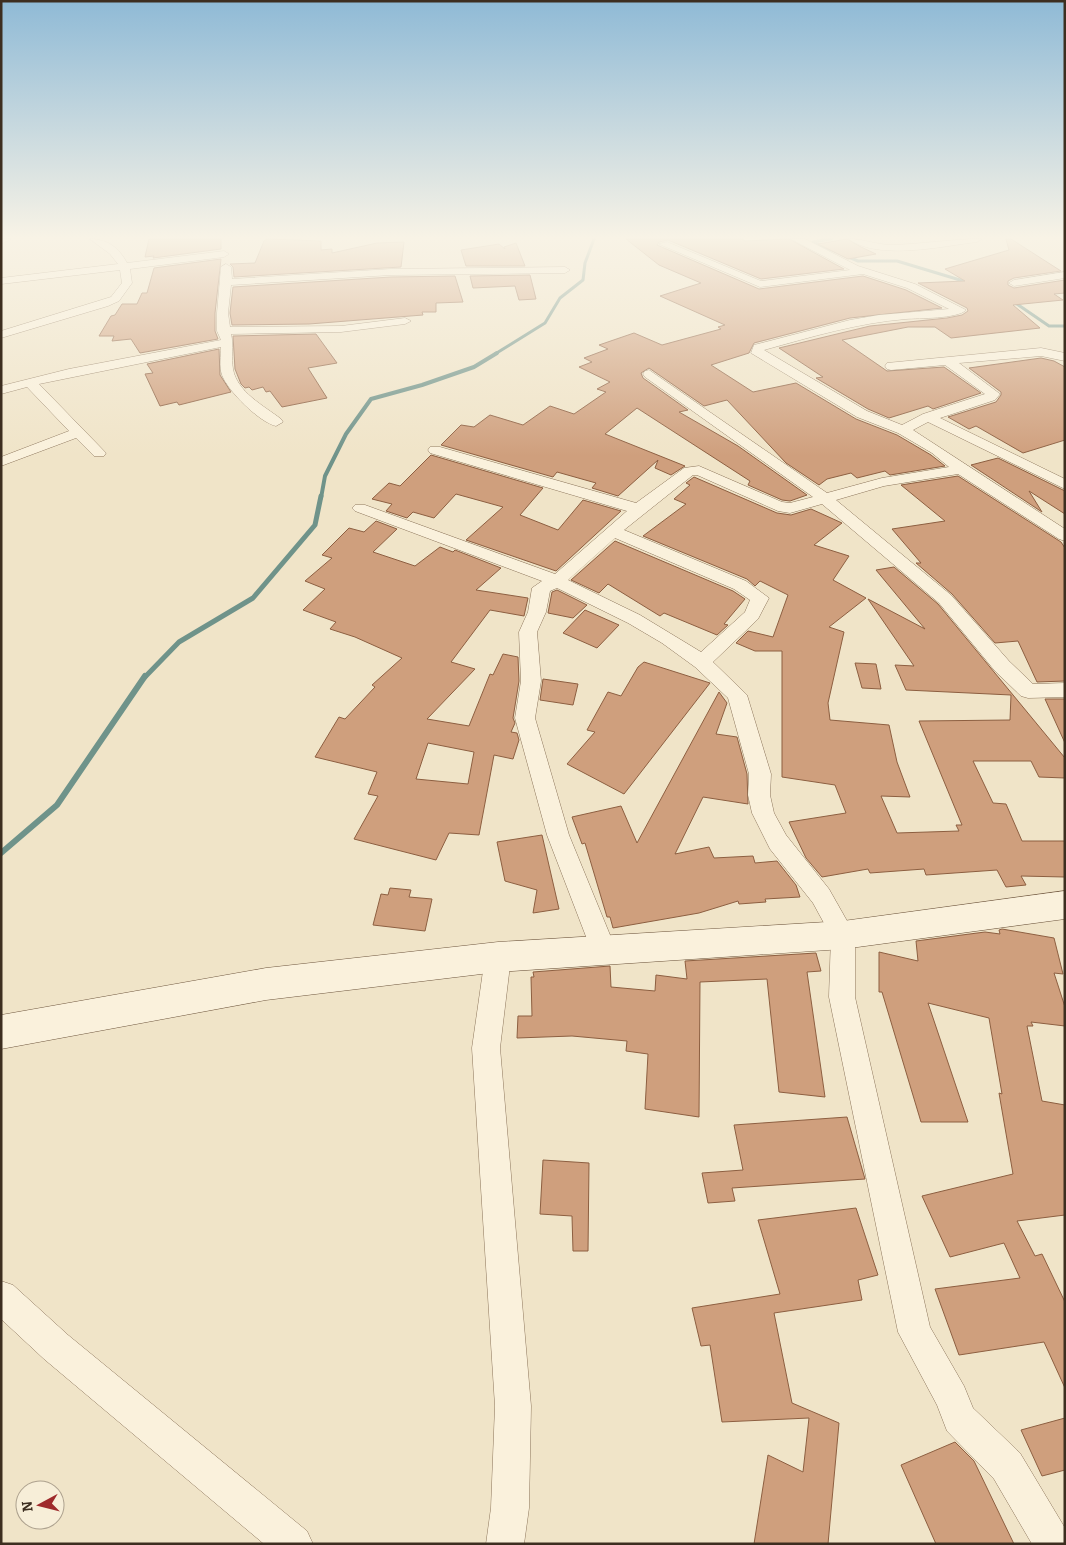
<svg xmlns="http://www.w3.org/2000/svg" width="1066" height="1545" viewBox="0 0 1066 1545" font-family="Bitter,serif">
<style>
.lines{fill:none;stroke-linecap:round;stroke-linejoin:round}
.stream-far3{stroke:#6f938a;stroke-width:3}
.stream-far2{stroke:#6f938a;stroke-width:4}
.stream-far1{stroke:#6f938a;stroke-width:5}
.stream{stroke:#6f938a;stroke-width:6}
.building{fill:#cf9f7d;stroke:#8d5f41;fill-rule:evenodd}
.street-casing{stroke:#8d765c;stroke-width:1}
.secondary-casing{stroke:#6f573f;stroke-width:1}
.street{fill:#faf1dc;fill-rule:evenodd}
.secondary{fill:#faf1dc;fill-rule:evenodd}
</style>
<rect width="100%" height="100%" fill="#f0e4c8"/>
<g class="lines">
<!-- stream-far3 -->
<path class="stream-far3" d="M831 239 813 242 858 261H897L970 283
M1011 300 1049 326H1065
M495 354 545 323 560 298 583 280 585 263 594 239"/>
<!-- stream-far2 -->
<path class="stream-far2" d="M321 498 325 476 346 434 371 399 422 385 474 367 497 353"/>
<!-- stream-far1 -->
<path class="stream-far1" d="M144 678 179 642 253 598 315 525 321 496"/>
<!-- stream -->
<path class="stream" d="M1 853 57 805 145 676"/>
</g>
<!-- building -->
<path class="building" d="M149 239H221V249L153 258 154 256 145 257Z
M267 239 321 241V250L332 249V253L377 243 404 242 401 267 234 277 233 267 230 264 255 263 264 241Z
M626 239H742L745 241 789 239 844 269 761 279 668 240 659 242 657 245 759 289 863 276 906 290 942 308 850 318 754 343 749 353 711 365 753 392 796 383 856 419 897 435 931 455 945 466 890 475 885 471 857 478 851 473 827 479 819 485 786 463 727 400 704 406 649 368 641 373 643 378 688 410 679 412 738 446 807 495 790 501 782 500 748 485 750 481 637 408 605 434 685 466 671 475 655 468 658 460 618 496 592 488 596 483 557 472 553 477 441 445 461 425 474 427 490 415 523 425 550 406 574 414 606 392 597 389 610 382 579 367 592 362 584 358 608 349 599 345 634 333 662 345 721 329 718 327 725 325 660 296 701 283 659 265Z
M847 239 861 247 876 254 848 259 818 244Z
M1006 239H1011L1061 271 1014 278 1008 281V285L1014 288 1065 280V293L1054 294 1063 300 1013 305 1040 328 951 338 935 327H908L842 340 887 371 944 367 981 393 933 409 928 406 889 418 868 409 816 378 823 377 779 348 870 326 947 318 962 315 968 311 967 308 918 283 965 281 945 269 1009 250Z
M516 243 525 266H466L461 250 499 244 505 249 504 247Z
M221 259 215 313V331L218 339 140 353 131 339 112 341 114 336H99L111 316 115 315 122 304H137L142 293H147L154 268Z
M530 275 536 299 519 300 515 286 473 288 470 276Z
M455 276 463 302 436 303V312H422L423 315 309 324 232 325 230 313 233 287 391 277Z
M316 334 337 363 308 368 327 398 282 407 270 391 266 392 263 387 252 390 249 387 245 388 241 384 235 369 233 336Z
M219 349 220 375 231 392 179 405 177 402 160 406 145 374 153 373 147 364Z
M1041 358 1054 361 1065 367V440L1023 453 976 426 969 429 948 417 996 402 1001 395V392L969 368Z
M431 455 543 488 520 515 558 530 583 500 621 511 556 571 466 540 503 507 456 494 434 518 413 512 407 518 386 511 392 504 372 499 389 483 400 486Z
M998 458 1065 491V514L1029 491 1042 512 971 465Z
M958 476 1061 542 1065 548V681L1037 682 1018 641 995 643 952 594 916 563H921L892 529 945 521 901 485Z
M694 477 777 513 791 515 811 509 842 523 814 545 849 556 833 580 866 598 829 627 844 632 828 703 830 720 889 725 897 762 910 797 881 796 897 833 959 831 956 825H962L919 721 1010 720 1011 695 906 690 895 665 914 666 868 599 925 629 876 570 894 567 938 604 1065 758V778L1039 777 1031 761H973L993 803 1006 804 1022 841H1065V877L1021 876 1026 885 1006 887 997 870 926 875 924 869 870 873 868 869 822 877 806 858 789 822 846 813 835 785 782 777V651H755L736 643 748 631 773 637 788 595 760 581 755 586 747 579 643 536 686 504 674 499 690 485 686 483Z
M376 521 397 529 373 552 415 566 440 547 453 552 455 550 501 568 476 590 528 598 524 616 490 610 451 662 475 669 427 719 469 726 490 674 493 675 503 654 518 657 519 681 513 718 515 723 511 732 517 733 519 740 513 759 494 755 479 835 449 833 436 860 354 839 378 796 368 794 377 772 315 757 339 717 345 719 375 687 372 685 402 658 355 637 330 629 336 622 303 610 325 589 305 581 332 558 322 555 349 528 364 532ZM428 743 474 752 468 784 416 779Z
M615 541 733 591 745 599 724 624 728 625 717 635 664 613 660 616 608 584 599 593 571 580Z
M557 590 587 605 573 618 548 613 552 592Z
M585 610 619 625 597 648 563 633Z
M644 662 710 683 624 794 567 764 595 732 587 730 608 692 621 696 638 667Z
M855 663 876 664 881 689 862 688Z
M543 679 578 684 573 705 540 700Z
M719 692 727 703 716 734 737 737 747 774 748 804 703 797 675 854 709 847 714 858 753 856 755 863 777 861 796 885 800 897 765 899 766 902 739 904 738 901 699 913 613 928 610 917H607L585 843 582 844 572 817 621 806 637 843Z
M1045 699H1065V743Z
M542 835 559 909 533 913 537 890 505 881 497 842Z
M390 888 411 890 409 897 432 899 425 931 373 925 381 894 388 895Z
M1002 929 1054 938 1063 974 1054 973 1065 1007V1026L1031 1022 1033 1026H1027L1042 1101 1065 1105V1215L1017 1221 1035 1256 1042 1254 1065 1302V1388L1044 1342 959 1355 935 1289 1020 1278 1004 1243 950 1257 922 1196 1013 1174 999 1093 1002 1094 989 1018 928 1003 968 1122H921L882 992H879V952L918 961 916 941 985 932 1000 934 999 930Z
M816 953 821 971 807 972 825 1097 779 1092 767 979 700 982 699 1117 645 1109 648 1054 626 1051 627 1041 572 1036 517 1038 518 1016H532L531 977H534L533 972 610 966 611 987 655 991 656 975 687 979 685 961Z
M847 1117 865 1179 732 1188 735 1201 708 1203 702 1173 743 1170 734 1125Z
M543 1160 589 1163 588 1251H573L572 1216 540 1214Z
M856 1208 878 1275 858 1280 862 1300 774 1313 792 1403 839 1423 828 1544H754L768 1455 803 1472 809 1418 722 1422 710 1345 701 1346 692 1308 780 1294 758 1220Z
M1065 1418V1470L1042 1476 1021 1430Z
M955 1442 974 1461 1014 1544H936L901 1465Z"/>
<g class="lines">
<!-- street casing -->
<g class="street-casing">
<path id="street" d="M1 239H11L1 244Z
M90 239C108 239 119 248 127 263L224 251 229 254 224 257 130 269 132 283 119 301 108 306 1 338V331L111 297 122 283 120 270 1 284V278L118 264 110 254Z
M791 239H805L858 266 915 284 966 310C957 319 919 318 906 319 857 323 811 337 764 350L867 411 902 425 923 414 985 394 945 365 891 370 887 369 885 366 887 363 1041 348 1065 353V361L1041 356 959 363 1000 394 995 400 940 418 1065 479V489L928 422 913 430 1065 529V541L1059 539 958 474 884 486 836 500 951 595 1009 661 1033 684 1065 683V697L1028 698 1021 696 995 671 939 603 822 504 790 513 778 511 697 475H693L624 530 746 581 769 598 758 619 713 662 747 695 771 774 770 795 774 813 786 835 829 889 855 935V997L930 1327 964 1386 973 1408 1020 1453 1065 1528V1544H1032L994 1479 947 1431 937 1405 898 1332 829 997 831 936 813 903 770 849 752 813 748 795 749 774 728 698 695 667 662 643 628 623 557 588 550 591 546 612 537 632 541 681 535 718 569 835 617 952 613 960 604 963 595 960 547 835 515 718 521 681 519 632 528 612 532 588 542 581 355 511 352 508 355 505H365L555 574 627 511 430 453 428 450 430 447H440L636 503 684 468 699 466 782 502 790 503 813 497 645 377 643 374 645 371 649 370 827 493 882 478 949 467 932 453 898 433 857 417 751 353 754 345 850 320 879 315 949 309 907 288 863 274 760 287 659 244 667 242 761 281 850 270ZM615 538 734 589 750 600 745 612 701 652 640 615 568 580Z
M849 239C864 239 877 245 892 245 922 244 951 239 982 239L977 242C943 246 878 261 849 239Z
M226 264 231 267 232 279 391 269 565 267 570 270 565 273 391 275 231 285 228 313 230 327 341 326 405 318 411 321 405 324 341 332 231 334C234 346 231 358 233 369 237 392 264 406 281 419L283 422 276 426C259 422 228 391 222 375 219 366 221 356 221 347L39 384 106 453 104 456H94L76 438 1 466V457L69 431 27 387 1 394V386L69 369 221 340 217 331V313L221 267Z
M1065 272V278L1014 286 1009 283 1014 280Z
M498 946 507 949 511 957 500 1048 531 1406 529 1508 524 1544H486L491 1508 495 1406 472 1048 485 957 489 949Z
M1 1281 13 1285 68 1335 307 1531 313 1544H264L44 1359 1 1319Z"/>
</g>
<!-- secondary casing -->
<g class="secondary-casing">
<path id="secondary" d="M1065 891V919L843 949 498 972 266 1000 1 1049V1015L266 968 498 942 843 921Z"/>
</g>
<!-- street -->
<use href="#street" class="street"/>
<!-- secondary -->
<use href="#secondary" class="secondary"/>
</g>
<!-- sky -->
<linearGradient id="sky" x2="0" y2="1"><stop stop-color="#8fbad6"/><stop offset="0.52" stop-color="#f8f3e6"/><stop offset="1" stop-color="#f8f3e6" stop-opacity="0"/></linearGradient>
<rect width="1066" height="456" fill="url(#sky)"/>
<!-- border -->
<rect width="1066" height="1545" fill="none" stroke="#3d2e20" stroke-width="5"/>
<!-- north arrow -->
<g transform="translate(40 1505) rotate(263)"><circle r="24" fill="#f7eed8" stroke="#ada18e"/>
<path d="M0-4L9 19L0 12L-9 19Z" fill="#9e2a2b"/>
<text y="-8" font-size="14" font-weight="bold" text-anchor="middle" fill="#3d2e20">N</text>
</g>
</svg>
